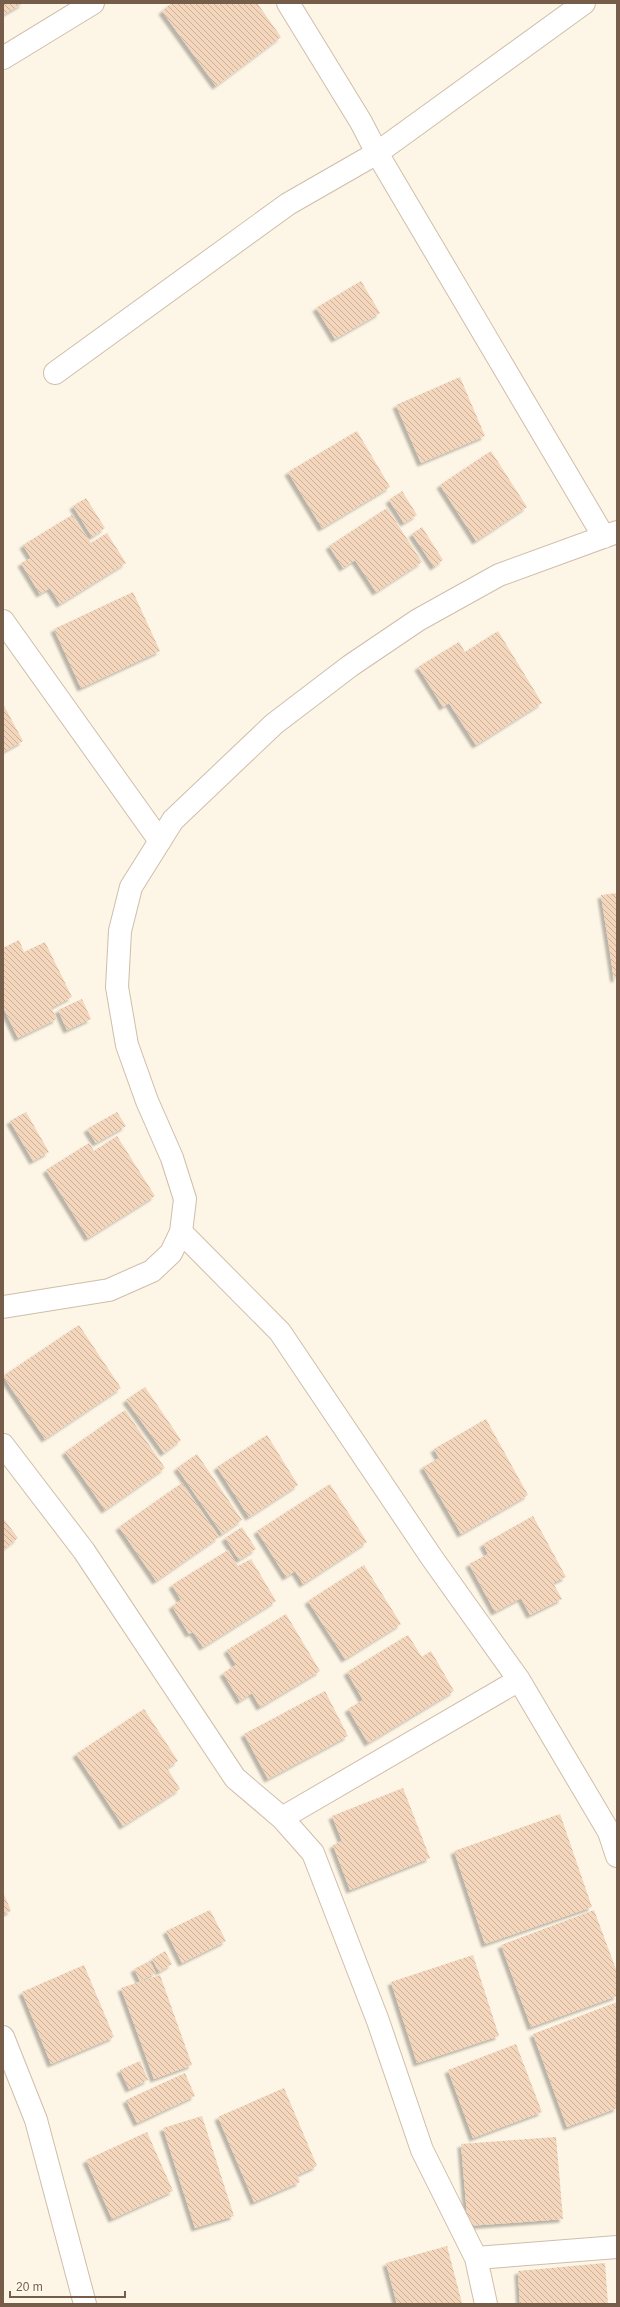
<svg xmlns="http://www.w3.org/2000/svg" width="620" height="2307" viewBox="0 0 620 2307" font-family="Arial,sans-serif">
<style>
.building{fill:url(#building-back-hatch);filter:url(#shadow)}
.lines{fill:none;stroke-linecap:round;stroke-linejoin:round}
.street-casing{stroke:#cfbeab;stroke-width:24}
.street{stroke:#fff;stroke-width:22}
</style>
<defs>
<pattern id="building-back-hatch" width="6" height="6" patternUnits="userSpaceOnUse"><rect width="6" height="6" fill="#f3d6bc"/><path d="M-1 5l2 2M0 0l6 6M5-1l2 2" fill="none" stroke="#c9b19b"/></pattern>
<filter id="shadow"><feDropShadow dx="-3.5" dy="3.5" stdDeviation="1" flood-color="#0004"/></filter>
</defs>
<rect width="100%" height="100%" fill="#fdf5e5"/>
<!-- building -->
<path class="building" d="M3 3H24L3 15Z
M172 3H257L281 37 216 86 162 11Z
M361 281 380 313 335 339 316 308Z
M460 377 485 436 421 463 396 405Z
M357 431 390 487 322 528 288 472Z
M491 451 527 507 476 541 440 485Z
M402 491 417 515 404 523 389 500Z
M86 498 105 528 92 537 73 506Z
M387 508 422 562 376 592 355 560 343 568 329 546Z
M72 515 91 543 107 533 126 563 60 604 50 588 40 594 21 563 31 558 23 545Z
M422 527 443 560 434 567 412 534Z
M133 592 160 651 81 688 54 629Z
M498 631 542 703 476 745 449 703 443 707 418 667 459 642 465 652Z
M3 704 23 741 3 752Z
M617 893V978L614 979 601 895Z
M19 940 24 952 45 942 72 997 51 1008 57 1019 18 1038 3 1007V948Z
M82 999 91 1019 67 1030 58 1010Z
M26 1112 49 1152 33 1161 10 1121Z
M117 1112 126 1126 96 1143 87 1129Z
M117 1136 155 1196 88 1238 46 1170 89 1143 94 1151Z
M79 1325 121 1388 45 1439 3 1376Z
M145 1387 181 1440 164 1453 126 1400Z
M125 1410 165 1468 105 1510 65 1452Z
M486 1419 528 1495 461 1534 423 1467 439 1458 434 1449Z
M267 1435 298 1485 249 1517 217 1467Z
M197 1454 242 1520 222 1534 177 1468Z
M182 1483 219 1537 156 1581 119 1527Z
M330 1484 367 1542 303 1584 295 1571 286 1577 257 1531Z
M533 1516 566 1577 553 1583 562 1599 530 1615 521 1598 495 1612 469 1564 488 1554 483 1544Z
M3 1518 18 1538 3 1550Z
M242 1527 256 1549 239 1560 225 1538Z
M228 1550 238 1566 251 1559 276 1601 203 1647 193 1632 189 1634 172 1606 181 1600 172 1585Z
M364 1565 401 1624 345 1659 308 1601Z
M286 1614 320 1671 260 1707 252 1693 240 1701 223 1673 236 1665 227 1650Z
M408 1635 422 1657 431 1651 454 1691 368 1743 348 1709 363 1700 347 1672Z
M325 1691 348 1736 268 1779 244 1734Z
M144 1709 178 1761 167 1768 180 1789 123 1826 76 1754Z
M403 1788 430 1858 350 1890 333 1845 342 1841 332 1816Z
M560 1814 592 1907 485 1944 454 1851Z
M3 1892 11 1911 3 1914Z
M210 1910 226 1941 182 1963 166 1931Z
M594 1910 617 1972V1996L531 2027 501 1945Z
M165 1951 172 1964 159 1972 152 1959Z
M473 1955 499 2036 417 2063 391 1982Z
M150 1961 156 1973 140 1981 134 1969Z
M84 1965 114 2037 51 2064 22 1992Z
M160 1975 192 2065 154 2079 121 1988Z
M617 2002V2108L567 2127 533 2034Z
M516 2044 542 2112 473 2138 448 2070Z
M140 2061 148 2080 129 2089 120 2070Z
M185 2073 195 2096 137 2123 126 2100Z
M284 2088 317 2166 297 2175 300 2182 254 2202 218 2117Z
M202 2116 234 2216 195 2228 163 2128Z
M147 2132 173 2191 112 2219 86 2160Z
M556 2137 563 2219 468 2226 461 2144Z
M447 2246 462 2303 397 2304 386 2263Z
M605 2263 608 2304H520L518 2271Z"/>
<g class="lines">
<!-- street casing -->
<g class="street-casing">
<path id="street" d="M288 3 361 122 377 153 604 537
M3 58 93 3
M55 373 288 204 377 153 584 3
M3 621 160 841
M181 1232 280 1332 432 1558 519 1680 609 1832 617 1856
M3 1307 109 1290 152 1271 171 1253 181 1232 185 1199 172 1158 147 1101 127 1045 117 987 120 931 131 887 173 820 274 724 350 666 418 620 499 575 617 532
M3 1445 84 1551 235 1778 282 1818 313 1853 378 2021 422 2150 476 2258
M282 1818 519 1680
M3 2037 36 2120 85 2304
M486 2304 476 2258 617 2247"/>
</g>
<!-- street -->
<use href="#street" class="street"/>
</g>
<!-- border -->
<rect width="620" height="2307" fill="none" stroke="#765d4a" stroke-width="8"/>
<!-- scale -->
<path d="M10 2291v6h115v-6" fill="none" stroke="#765d4a" stroke-width="2"/>
<text x="16" y="2291" font-size="12" fill="#765d4a" stroke="#fff9ec" stroke-width="3" paint-order="stroke">20 m</text>
</svg>
